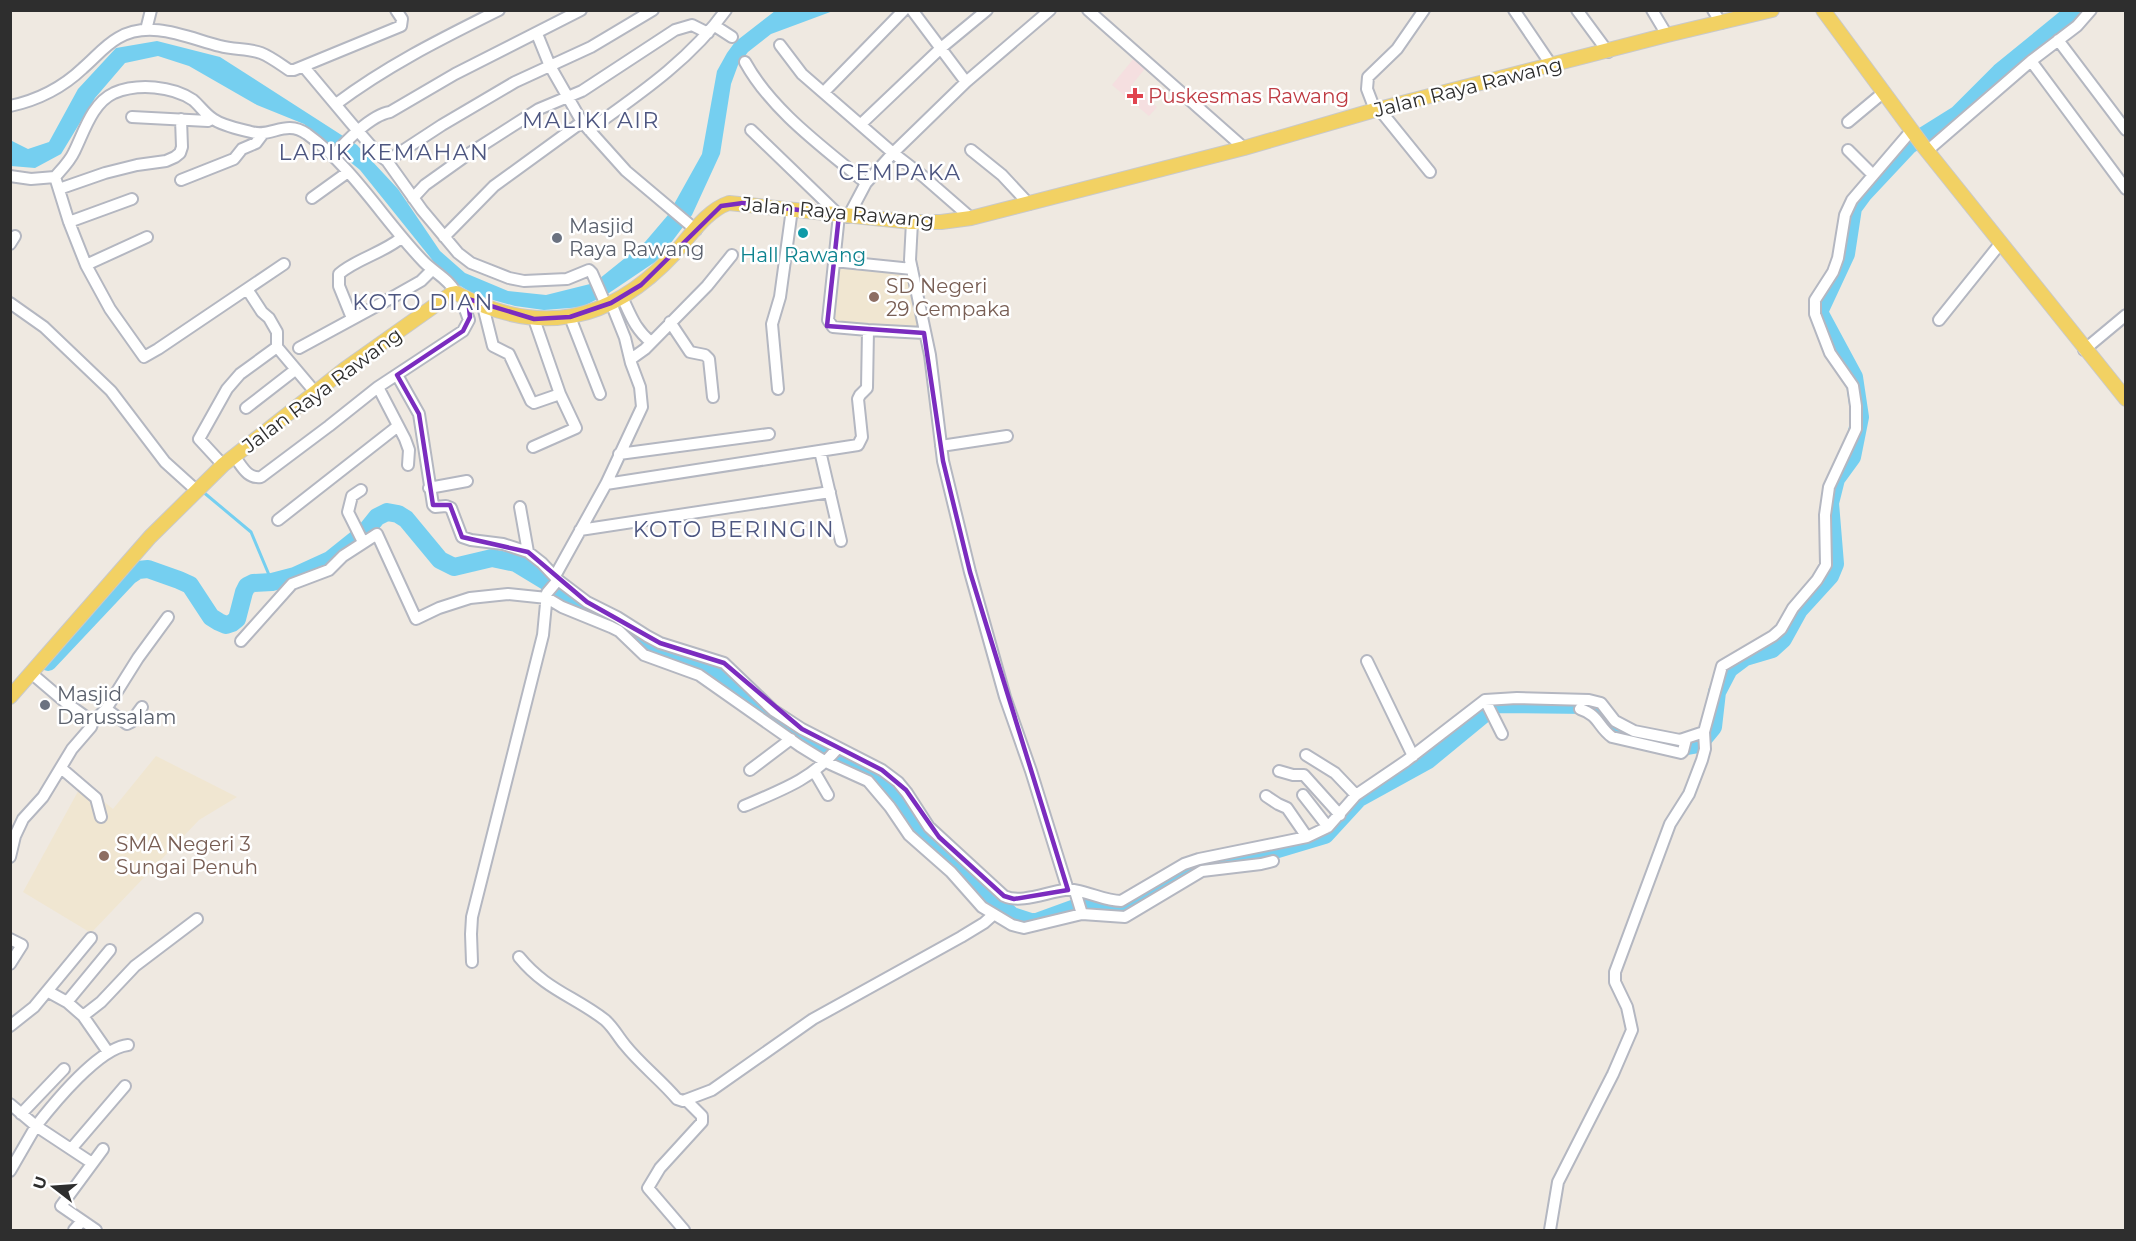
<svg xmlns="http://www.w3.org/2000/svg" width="2136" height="1241" viewBox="0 0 2136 1241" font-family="Montserrat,sans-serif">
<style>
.education{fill:#f0e6d1}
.medical{fill:#f5dfe0}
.water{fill:#75cff0}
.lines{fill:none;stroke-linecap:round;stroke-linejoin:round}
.stream{stroke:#75cff0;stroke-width:3}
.river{stroke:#75cff0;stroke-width:18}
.minor-casing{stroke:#b4b7c1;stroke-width:14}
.major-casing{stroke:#c9c9c9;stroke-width:16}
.minor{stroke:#fff;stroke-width:10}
.major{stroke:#f2d163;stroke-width:14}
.marked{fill:none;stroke:#7b2cbf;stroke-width:4.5;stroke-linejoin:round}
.health-dot{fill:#e0444e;stroke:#fff;stroke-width:2}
.culture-dot{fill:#0f9aa8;stroke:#fff;stroke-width:2}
.worship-dot{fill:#6b7280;stroke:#fff;stroke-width:2}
.education-dot{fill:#8d6e63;stroke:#fff;stroke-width:2}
.labels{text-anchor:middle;stroke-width:5;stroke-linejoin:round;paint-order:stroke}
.street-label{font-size:20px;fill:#2e2e2e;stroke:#fff}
.health-label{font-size:20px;fill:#be3a42;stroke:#fff;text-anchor:start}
.worship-label{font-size:20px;fill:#5b616d;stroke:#fff;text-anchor:start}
.culture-label{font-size:20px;fill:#0d838f;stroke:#fff}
.education-label{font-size:20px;fill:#785e54;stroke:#fff;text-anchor:start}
.quarter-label{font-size:22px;letter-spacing:1.5px;fill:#4d5680;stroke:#fff}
</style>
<rect width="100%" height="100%" fill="#efe9e1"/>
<!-- education -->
<path class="education" d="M836 265 911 271 920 329 831 323Z
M156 756 237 797 199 820 91 933 23 892 82 784 113 809Z"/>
<!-- medical -->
<path class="medical" d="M1135 57 1147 66 1131 86 1157 107 1149 116 1112 85Z"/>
<!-- water -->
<path class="water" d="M775 11H833L771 34 748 52 738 65 731 84 720 154 692 215 658 260 609 293 582 307 544 310 515 306 475 295 446 277 360 170 304 124 257 105 189 66 158 56 125 63 95 98 61 154 35 168 11 166 10 140 28 149 49 142 78 89 116 48 157 41 220 57 357 145 398 189 440 251 465 273 508 291 546 295 594 283 645 242 668 215 702 154 717 71 727 53 735 42Z"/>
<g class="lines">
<!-- stream -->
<path class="stream" d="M202 491 251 532 272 582"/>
<!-- river -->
<path class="river" d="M48 662 129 576 138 570 148 569 179 580 190 585 211 617 219 622 226 625 232 623 237 619 244 592 247 586 253 583 272 582 295 576 330 560 365 532 377 517 387 512 398 514 406 519 440 560 454 567 492 558 516 563 605 617 652 652 728 678 773 720 891 788 921 834 1012 916 1034 923 1089 903 1123 907 1203 863 1238 861 1325 835 1359 798 1428 760 1496 704 1588 705 1621 733 1682 747 1699 744 1713 727 1717 692 1729 669 1745 657 1772 649 1783 639 1799 610 1830 576 1835 564 1830 503 1836 479 1852 457 1860 417 1854 377 1819 312 1846 254 1853 208 1864 193 1909 145 1957 115 2000 72 2076 10"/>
<!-- minor casing -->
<g class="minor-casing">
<path id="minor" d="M912 10 966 82
M1088 10 1244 148
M1514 10 1552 66
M1577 10 1608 52
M1652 10 1667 35
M1713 10 1721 23
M715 26 732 37
M146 30 151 10
M537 34 550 66 582 122 626 171 696 230
M2058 40 2126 130
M780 45 802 74 893 153 924 177 971 218
M2031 61 2126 189
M745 62C772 111 823 147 866 183
M304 67 351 123 378 154 387 161 422 210 458 253 471 263 509 278 524 281 567 279 589 270 592 273 606 305
M824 92 904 10
M336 104C388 65 441 39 499 10
M10 106C38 100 63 87 83 68 95 58 104 46 118 38 150 19 188 38 220 46 234 50 248 48 261 53 271 57 280 64 289 70H294L401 26 402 19 396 10
M1379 109 1430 172
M1375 110 1367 89 1368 77 1397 49 1424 10
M132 117 208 121 212 119
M1848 122 1884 92
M861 124 941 48 987 10
M589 130C638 95 690 60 726 10
M751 130 839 215 828 320 833 327 868 330 924 333
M971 150 1002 175 1029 204
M1848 150 1872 174
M1927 151 2031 61 2077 26 2091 10
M333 156C345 142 371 115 390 112L455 74 581 10
M387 161 442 125 515 82 591 47 653 10
M10 176 31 179 55 177C62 169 70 161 74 152 84 132 92 103 114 93 138 83 172 86 193 100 200 106 205 114 213 119 223 126 239 129 251 132 272 138 285 119 307 134 353 167 385 222 424 262 434 272 450 280 456 293
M55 177 69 222 86 265 110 309 144 357 158 349 284 264
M181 180 234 159 242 149 256 143 262 135
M59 189 105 173 137 165 166 161 175 157 180 153 182 147 181 119
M312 198 348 172
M413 198 425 185 467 155 539 109 582 91 675 30 692 25 708 33
M848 217 866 183 893 153 966 82 1050 10
M69 222 132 199
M912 222 910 260 930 355 943 461 970 572 1005 697 1031 771 1068 890
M444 237 494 186 582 122
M10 244 15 236
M834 261 912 269
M86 265 147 237
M247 289 262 312 269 318 277 332V347L315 392
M622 297C631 316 635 329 651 342
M10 303 44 327 111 391 165 462 196 490
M483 306 493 346 509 354 531 401 534 403 560 394
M570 317 600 394
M352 318 339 286V274C356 259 383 253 401 238
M1939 320 2000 244
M670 322 690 352 705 355 709 359 713 397
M299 348 393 297 421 281 432 270
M2084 350 2126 315
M631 359 645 349 707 286 732 255
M397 375 419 414 433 505 435 507 446 506 451 508 462 537 471 540 503 544 528 552 542 563 558 580 587 602 617 617 647 636 660 643 724 663 773 710 802 729 882 770 898 782 907 793 929 827 1004 896C1021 904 1047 892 1065 890 1083 888 1102 901 1121 901L1184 864 1199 859 1307 837 1328 827 1356 795 1406 761 1485 700 1517 698 1589 700 1601 703 1615 721 1634 731 1680 740 1704 732 1722 666 1773 636 1781 629 1793 608 1817 580 1826 565 1825 515 1829 487 1856 429V406L1853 386 1830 353 1815 314V300L1833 272 1838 258 1845 215 1852 200 1911 131
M378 387 405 439 409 450 408 465
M778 389 772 324 780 297 792 209
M246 408 295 370
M941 446 1007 436
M533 447 576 428 560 394 534 319
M820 451 841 541
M619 454 769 434
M234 456C242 466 247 479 261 477L329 426 378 387 463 331 469 320 465 309 468 299
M223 465 199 439 227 389 240 374 277 347
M606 484 858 445 862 437 858 399 860 395 867 388 868 330
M429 488 467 481
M361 490 352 496 348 512 363 542
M520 507 528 552
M278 520 398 426
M580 530 830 492
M555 576 606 484 642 407 640 387 631 363 625 338 611 303
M241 641 292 584 329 570 343 556 377 534 416 619 439 608 470 598 508 594 547 598 562 607 611 627 619 631 644 655 699 675 800 746 826 762 868 781 890 807 909 835 951 872 982 907 1012 925 1024 928 1082 914 1125 917 1202 871 1261 864 1273 861
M1367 661 1413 756
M1485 700 1502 734
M106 709 127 724 131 722 142 707
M1580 709C1599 715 1598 727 1612 737L1681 753 1683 751 1686 739
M93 722 106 709 138 658 168 617
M1306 755 1335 773 1356 795
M61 768 96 798 101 817
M750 770 791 739
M814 771 828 795
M1279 771 1293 775H1304L1340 815
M1303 795 1328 827
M1266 796 1278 804 1287 808 1307 837
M744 806C781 790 811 780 837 749
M10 857 15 836 23 819 43 797 72 749 91 727 93 722 65 702 31 673
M1075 891 1082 914
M10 939 22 945 10 964
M519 957C546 990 574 996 605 1020 614 1028 618 1037 625 1045 640 1064 661 1080 677 1099L683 1101 712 1090 813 1019 961 937 984 923 993 915
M472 962 471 934 472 917 543 635 547 593 558 580
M47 991 67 1002 83 1016 108 1052
M67 1002 110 950
M83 1016 101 1002 135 966 197 919
M10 1026 34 1007 91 938
M10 1104 36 1126 10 1171
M21 1114 64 1069
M71 1149 125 1086
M92 1163 36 1126C54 1103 99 1048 128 1045
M74 1230 82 1221
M96 1230 61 1206 103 1149
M684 1230 648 1188 660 1168 702 1122V1116L687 1101
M1550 1230 1558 1182 1613 1074 1632 1030 1627 1007 1615 982V972L1670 824 1689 794 1702 760 1705 749 1704 732"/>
</g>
<!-- major casing -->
<g class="major-casing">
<path id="major" d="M1823 10 1924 147 2126 399
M10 697 150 537 223 465 345 369 451 294 456 293C541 338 611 322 675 253 690 236 707 210 729 203L912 222H941L971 218 1244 148 1375 110 1667 35 1772 10"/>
</g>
<!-- minor -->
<use href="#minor" class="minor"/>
<!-- major -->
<use href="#major" class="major"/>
</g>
<!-- marked area -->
<path class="marked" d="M743 203 839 215 827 326 924 333 943 461 970 572 1068 890 1014 899 1004 896 939 837 906 790 882 770 802 729 724 663 660 643 587 602 528 552 462 537 450 505H433L419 414 397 375 463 331 470 317 468 299 534 319 570 317 611 303 641 285 721 206Z"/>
<!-- markers -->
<path class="health-dot" d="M1132 87h6v6h6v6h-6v6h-6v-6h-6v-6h6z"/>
<circle class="culture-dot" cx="803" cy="233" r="6"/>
<g class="worship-dot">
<circle cx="557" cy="238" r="6"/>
<circle cx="45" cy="705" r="6"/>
</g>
<g class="education-dot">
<circle cx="874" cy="297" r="6"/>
<circle cx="104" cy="856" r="6"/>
</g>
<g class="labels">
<!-- street labels -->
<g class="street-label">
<text transform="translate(1468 87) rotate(-14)" y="7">Jalan Raya Rawang</text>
<text transform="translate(838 212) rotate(5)" y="7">Jalan Raya Rawang</text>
<text transform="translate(322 390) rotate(-37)" y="7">Jalan Raya Rawang</text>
</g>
<!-- health labels -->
<g class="health-label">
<text x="1148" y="103">Puskesmas Rawang</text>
</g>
<!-- worship labels -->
<g class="worship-label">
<text x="569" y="233">Masjid<tspan x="569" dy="23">Raya Rawang</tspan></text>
<text x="57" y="701">Masjid<tspan x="57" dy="23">Darussalam</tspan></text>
</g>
<!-- culture labels -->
<g class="culture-label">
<text x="803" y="262">Hall Rawang</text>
</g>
<!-- education labels -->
<g class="education-label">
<text x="886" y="293">SD Negeri<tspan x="886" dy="23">29 Cempaka</tspan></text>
<text x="116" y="851">SMA Negeri 3<tspan x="116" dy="23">Sungai Penuh</tspan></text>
</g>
<!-- quarter labels -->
<g class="quarter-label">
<text x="591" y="128">MALIKI AIR</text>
<text x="384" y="160">LARIK KEMAHAN</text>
<text x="900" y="180">CEMPAKA</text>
<text x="423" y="310">KOTO DIAN</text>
<text x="734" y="537">KOTO BERINGIN</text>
</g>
</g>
<!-- border -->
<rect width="2136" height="1241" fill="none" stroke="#2e2e2e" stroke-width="24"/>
<!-- north arrow -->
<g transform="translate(54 1187) rotate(287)" stroke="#ffffff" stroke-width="4.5" paint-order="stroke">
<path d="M0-4.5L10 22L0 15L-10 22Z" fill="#2e2e2e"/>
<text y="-9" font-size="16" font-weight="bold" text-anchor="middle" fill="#2e2e2e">U</text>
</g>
</svg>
